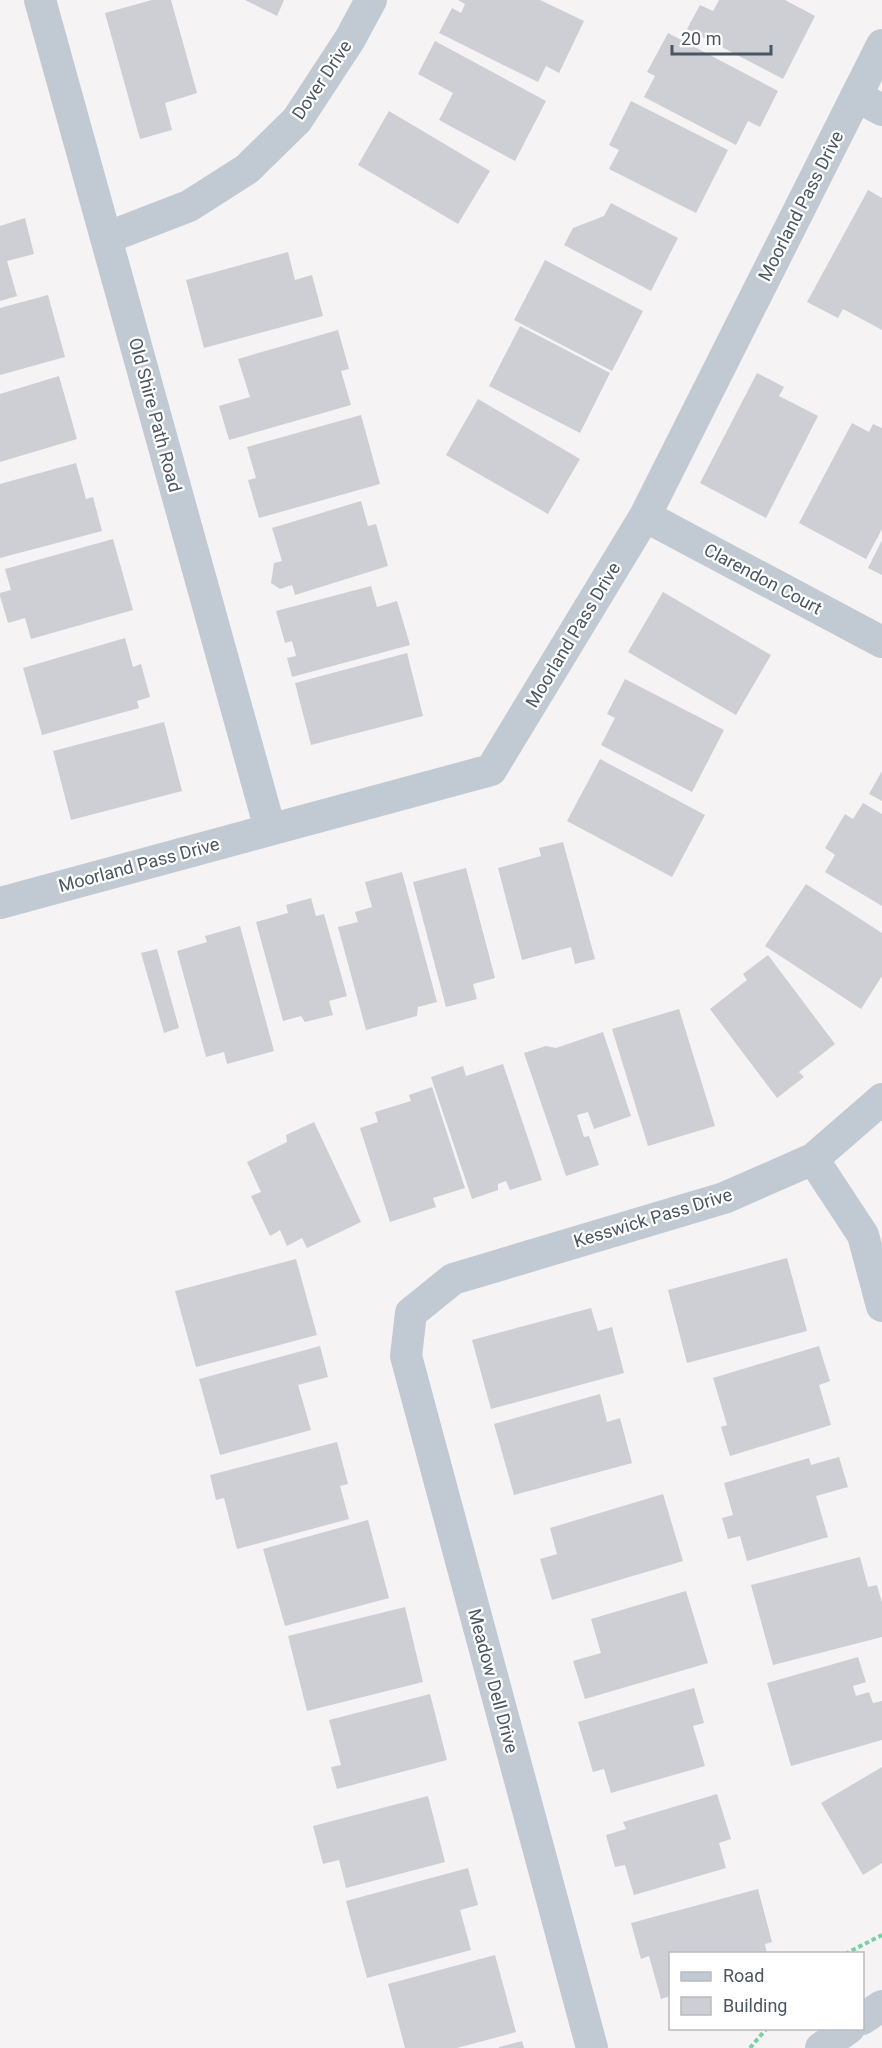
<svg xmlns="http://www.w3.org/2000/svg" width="882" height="2048" viewBox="0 0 882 2048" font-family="Roboto,sans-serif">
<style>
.building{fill:#cdcfd5}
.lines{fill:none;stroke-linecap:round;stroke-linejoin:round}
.path{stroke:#7ad0a6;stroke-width:4;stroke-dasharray:4.5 3;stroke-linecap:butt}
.minor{stroke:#c1cad2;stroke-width:32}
.labels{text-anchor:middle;stroke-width:4.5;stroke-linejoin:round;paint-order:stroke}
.street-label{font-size:18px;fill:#4a5661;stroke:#fff}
</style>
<rect width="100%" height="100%" fill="#f5f3f3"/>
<!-- building -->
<path class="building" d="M152 0H171L197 93 165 103 172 130 140 139 105 13Z
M245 0H284L277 16Z
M458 0H540L584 21 559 73 546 66 538 82 439 33 452 8 461 13 465 4Z
M719 0H785L815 16 783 79 687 29 700 5 713 11Z
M668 33 778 91 760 127 748 121 736 145 644 97 655 76 647 72Z
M435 41 546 101 515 161 439 120 453 93 418 74Z
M631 101 728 150 696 213 609 169 619 150 609 145Z
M389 111 490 171 458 224 358 165Z
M868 190 882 198V330L843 309 838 318 807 302Z
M611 203 678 238 651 291 564 245 573 228 604 216Z
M25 218 34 254 7 261 17 296 0 301V226Z
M288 252 295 280 312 275 323 316 204 348 186 280Z
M545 260 643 311 612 371 514 320Z
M48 295 65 357 0 375V308Z
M520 326 610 373 580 433 489 386Z
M338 330 349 369 341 371 351 405 229 440 219 406 250 397 238 359Z
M757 373 784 387 779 396 818 416 766 518 700 483Z
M59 376 77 439 0 462V394Z
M478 399 580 459 548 514 446 455Z
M361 415 380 484 259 518 248 480 256 478 247 447Z
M852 423 869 432 873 424 882 428V529L866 559 799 523Z
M76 463 86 499 93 497 102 531 0 558V484Z
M361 501 368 526 376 524 388 566 295 595 292 585 280 589 271 583 274 563 282 561 272 528Z
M113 539 133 610 31 639 25 618 8 623 0 596V593L11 590 5 569Z
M882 540V575L868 568Z
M371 586 377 607 397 601 410 645 292 677 287 658 296 656 292 641 285 643 276 611Z
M663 592 771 655 736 715 628 652Z
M125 638 133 667 141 664 150 697 137 701 139 708 42 735 23 668Z
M407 653 423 716 311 745 295 683Z
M625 679 724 730 692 792 601 745 615 718 607 714Z
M164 722 182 791 71 820 53 751Z
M600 759 705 815 672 877 567 821Z
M882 771V801L869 794Z
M863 803 882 814V906L825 872 835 855 825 848 845 814 853 819Z
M563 842 595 959 575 964 571 947 522 960 498 868 541 856 539 848Z
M466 868 495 978 473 984 477 999 446 1007 413 882Z
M402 872 437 1002 418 1007 417 1016 366 1030 338 927 358 922 355 912 372 907 365 882Z
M806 884 882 933V976L861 1009 765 946Z
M311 898 316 916 324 914 347 996 329 1001 333 1015 305 1022 301 1016 283 1021 256 922 288 913 286 905Z
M240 926 274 1051 227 1064 224 1052 206 1057 177 951 207 942 205 936Z
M157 949 179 1028 164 1033 141 953Z
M768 955 835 1044 799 1072 804 1077 777 1098 710 1009 747 980 743 974Z
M679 1009 715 1126 648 1146 612 1029Z
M603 1032 631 1116 594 1129 588 1112 577 1115 584 1137 589 1136 599 1165 566 1176 524 1053 546 1046 556 1048Z
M503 1064 542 1180 510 1190 506 1181 498 1184V1190L472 1199 431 1077 463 1066 466 1076Z
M432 1087 465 1188 433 1198 436 1207 390 1222 360 1128 378 1122 375 1112 411 1101 409 1095Z
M314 1122 361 1222 307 1248 302 1238 287 1246 280 1230 270 1236 251 1196 261 1192 247 1162 287 1142 286 1135Z
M787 1258 807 1331 687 1363 668 1290Z
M296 1259 317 1335 196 1367 175 1291Z
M591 1308 598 1331 612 1327 624 1373 491 1409 472 1340Z
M320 1346 328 1377 298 1385 311 1430 220 1455 199 1379Z
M819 1346 830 1381 819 1385 831 1425 730 1456 721 1427 727 1425 713 1378Z
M600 1394 607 1422 620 1418 632 1463 514 1495 494 1424Z
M337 1442 348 1484 340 1486 349 1519 237 1549 224 1498 216 1500 210 1475Z
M839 1457 848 1487 816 1496 828 1537 747 1561 740 1536 728 1539 722 1518 733 1515 724 1483 809 1458 811 1465Z
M663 1494 683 1561 552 1600 540 1559 557 1554 550 1528Z
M368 1520 389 1598 285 1626 263 1549Z
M860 1557 868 1587 877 1585 882 1603V1637L773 1665 751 1585Z
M686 1591 708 1663 585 1699 573 1661 601 1653 591 1619Z
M405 1607 423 1682 307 1711 288 1636Z
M858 1657 866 1682 853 1686 856 1696 869 1692 873 1703 882 1701V1740L791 1766 767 1683Z
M694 1688 704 1723 693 1726 705 1766 611 1793 604 1769 593 1772 578 1722Z
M430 1694 447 1760 337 1789 331 1767 341 1765 329 1720Z
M882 1767V1863L863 1875 821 1803Z
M717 1794 731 1839 719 1843 726 1868 634 1895 625 1865 615 1867 606 1835 626 1829 623 1822Z
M428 1796 445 1862 346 1888 339 1860 323 1864 313 1826Z
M468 1868 478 1905 460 1910 471 1950 367 1978 346 1901Z
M758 1889 772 1942 765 1944 767 1954H670V1996L661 1999 649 1956 641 1959 631 1923Z
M495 1955 516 2032 457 2048H405L388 1984Z
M522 2041 524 2048H499V2047Z"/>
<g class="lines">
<!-- path -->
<path class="path" d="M845 1954 882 1935
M750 2048 767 2028"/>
<!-- minor -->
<path class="minor" d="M40 0 270 829
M856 96 882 110
M106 238 189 206 247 169 297 120 350 39 371 0
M645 516 882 642
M0 903 491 770 645 516 882 45
M813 1159 863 1235 882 1306
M862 2019 882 2006
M592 2048 406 1356 411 1313 453 1279 724 1198 813 1159 882 1099
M821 2048 849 2028"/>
</g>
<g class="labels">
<!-- street labels -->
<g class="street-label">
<text transform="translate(322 80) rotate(-56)" y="6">Dover Drive</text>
<text transform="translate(801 206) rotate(-63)" y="6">Moorland Pass Drive</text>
<text transform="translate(155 415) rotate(75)" y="6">Old Shire Path Road</text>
<text transform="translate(763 579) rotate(28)" y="6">Clarendon Court</text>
<text transform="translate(573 635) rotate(-59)" y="6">Moorland Pass Drive</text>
<text transform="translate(139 865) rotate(-15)" y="6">Moorland Pass Drive</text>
<text transform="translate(653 1218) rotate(-17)" y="6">Kesswick Pass Drive</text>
<text transform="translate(493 1681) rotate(75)" y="6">Meadow Dell Drive</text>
</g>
</g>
<!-- legend -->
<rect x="669" y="1952" width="195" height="78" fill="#ffffff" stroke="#b7bbc0" stroke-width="1.5"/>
<rect x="681" y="1972" width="30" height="9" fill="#c1cad2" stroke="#b7bbc0" stroke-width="1.5"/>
<text x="723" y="1982" font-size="18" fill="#4a5661">Road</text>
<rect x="681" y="1997" width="30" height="18" fill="#cdcfd5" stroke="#b7bbc0" stroke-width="1.5"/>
<text x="723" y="2012" font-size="18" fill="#4a5661">Building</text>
<!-- scale -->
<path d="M672 45v9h99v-9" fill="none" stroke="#4a5661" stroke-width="3"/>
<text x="681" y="45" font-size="18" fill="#4a5661" stroke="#ffffff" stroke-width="4.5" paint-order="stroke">20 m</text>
</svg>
